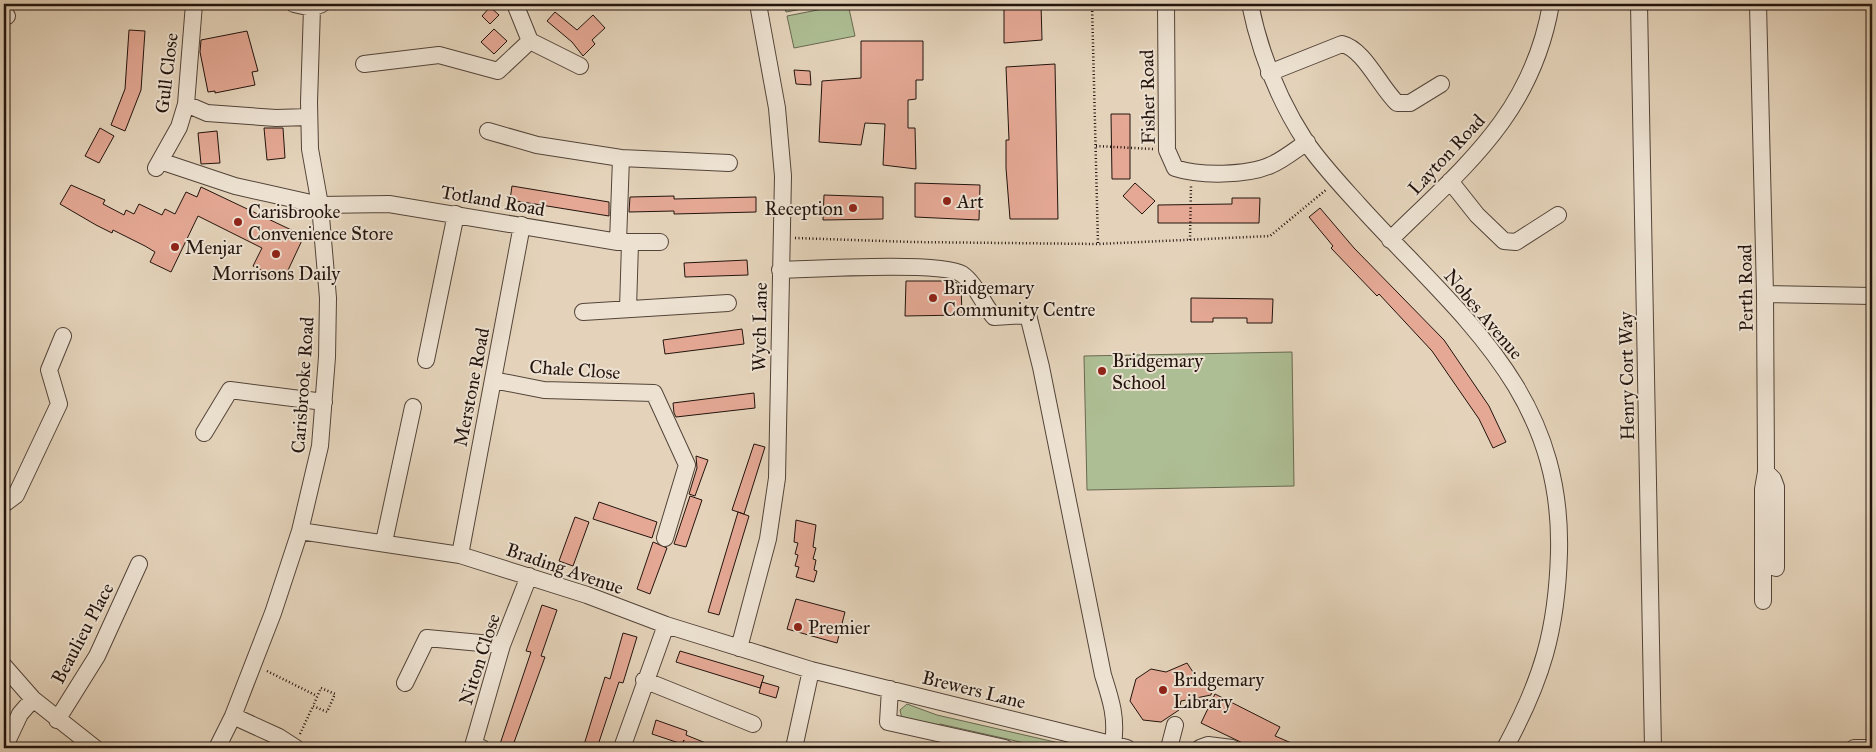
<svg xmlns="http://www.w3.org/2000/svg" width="1876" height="752" viewBox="0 0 1876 752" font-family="'IM FELL Great Primer',serif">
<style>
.green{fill:#aebe94;stroke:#686951}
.building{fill:#e4a894;stroke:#23140e}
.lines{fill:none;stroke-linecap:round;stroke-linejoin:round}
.minor-casing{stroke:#534439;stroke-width:18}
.path{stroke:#23140e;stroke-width:2.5;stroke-dasharray:1 2.5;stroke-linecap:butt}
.minor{stroke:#ede2d2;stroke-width:16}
.poi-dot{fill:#8f2418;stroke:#ede2d2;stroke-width:2}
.labels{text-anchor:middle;stroke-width:4;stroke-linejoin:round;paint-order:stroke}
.street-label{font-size:19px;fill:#23140e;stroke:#ede2d2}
.poi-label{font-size:19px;fill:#23140e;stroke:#ede2d2;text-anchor:start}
</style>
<rect width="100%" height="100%" fill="#e4d3ba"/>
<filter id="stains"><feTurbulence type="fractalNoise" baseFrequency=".004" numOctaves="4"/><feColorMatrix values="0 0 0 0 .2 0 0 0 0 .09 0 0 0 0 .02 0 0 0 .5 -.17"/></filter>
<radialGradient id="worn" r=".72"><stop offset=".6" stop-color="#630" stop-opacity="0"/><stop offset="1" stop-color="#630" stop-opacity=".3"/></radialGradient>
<!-- green -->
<path class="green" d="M784 4H829L786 12Z
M848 4 855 36 794 48 787 16Z
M1292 352 1294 486 1087 490 1084 356Z
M907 704 937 715 1081 748H1047L940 724 935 727 902 719 900 710Z"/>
<!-- building -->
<path class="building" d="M1004 4H1041L1042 40 1004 43Z
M490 7 499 15 490 24 482 16Z
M555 12 577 30 593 15 605 28 592 40 595 44 583 56 572 42 547 21Z
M494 29 507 41 494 54 481 42Z
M129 30 145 31 141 90 125 131 111 125 125 89Z
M247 31 258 71 252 72 255 85 215 93V91L208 92 200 52 201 40Z
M861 41H923V80H916V99L908 100V128H915L916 169 883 165 885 124 865 123 861 145 819 142 822 81 861 78Z
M1055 64 1058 219H1010L1006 168V140H1009L1006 67Z
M794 70 810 71 811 85 796 84Z
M1111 114H1130V179H1112Z
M100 128 114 136 99 163 85 156Z
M264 128H283L285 158 267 160Z
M217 131 220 163 201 164 198 133Z
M915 183 980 185 979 220 915 217Z
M1135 183 1155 201 1142 214 1123 196Z
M71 185 105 200 103 204 124 215 126 210 134 214 139 204 162 215 165 209 175 214 186 192 197 197 201 187 304 236 283 281 253 266 262 248 198 216 171 272 150 262 155 252 145 246 113 230 112 233 96 225 60 204Z
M512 186 609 202V216L510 200Z
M824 195 883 197V219L823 220Z
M674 196V199L756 197V212L674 214V211L629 212 630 197Z
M1232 198H1260L1259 223H1158V205L1232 204Z
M1320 208 1354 248 1444 340 1489 406 1506 442 1493 448 1479 419 1432 351 1379 294 1377 296 1331 248 1333 246 1309 217Z
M747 260 748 275 685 277 684 263Z
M906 281H950L957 283 961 286 962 315 905 316Z
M1191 298 1273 299 1272 323H1247V318H1213V322H1191Z
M742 329 744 344 665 354 663 340Z
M754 393 755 408 676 417 674 413 673 403Z
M754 444 765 447 744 514 732 510Z
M696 456 708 460 695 496 689 494 697 468Z
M690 496 702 500 686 547 674 544Z
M599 502 657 522 652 538 593 519Z
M738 512 749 516 719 615 708 612Z
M575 517 589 522 573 566 559 561Z
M796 520 816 525 813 547 816 548 813 559 816 560 814 570 817 571 814 582 796 577 799 567 795 566 798 555 795 554 798 543 794 542Z
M653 542 667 548 650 594 637 589Z
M796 599 845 612 837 643 787 629Z
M542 605 557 610 541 656 545 657 512 748 500 744 531 652 526 651Z
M623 633 637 637 623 683 619 682 597 748H583L605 677 610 679Z
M680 651 764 676 760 688 676 662Z
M1187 663 1199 681 1213 685 1211 695 1181 701 1179 710 1161 722 1143 720 1130 701 1136 679 1151 669 1166 672Z
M762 682 779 687 776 698 759 693Z
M1215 694 1280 727 1275 736 1303 748H1253L1201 723Z
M656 720 687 731 686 735 718 748H681L684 740 682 744 652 734Z"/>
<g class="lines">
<!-- minor casing -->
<g class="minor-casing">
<path id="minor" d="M294 4 312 8 322 4
M1166 4 1167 150 1175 168C1199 176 1247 176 1271 165 1283 160 1295 150 1307 142
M1250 4C1260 53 1278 99 1306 142 1321 164 1340 184 1358 204 1457 314 1563 389 1559 552 1557 630 1542 680 1505 748
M1639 4 1653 748
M1758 4 1765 294 1766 472 1773 479 1776 487V568
M4 14 7 16
M530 41 580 66
M364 64 439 55 498 71 530 41 515 4
M1269 73 1342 44C1364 49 1380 87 1397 103H1410L1441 84
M186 104 207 113 276 118 309 117
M488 131 537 145 621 158 618 242
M621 158 729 163
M160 161 235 186 320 205 389 204 618 242H660
M156 168 179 127 186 104 194 4
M1450 181 1477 215 1504 241 1516 242 1558 215
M1390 240C1465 166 1532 114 1551 4
M780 270C811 269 942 261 962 274 976 284 983 304 994 317L1028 315 1041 367 1103 675C1111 700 1117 718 1113 744
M1765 294 1872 296
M628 309 630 243
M583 312 728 303
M426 360 456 214
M493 380 544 390 654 393 687 465 665 538
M204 433 230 390 324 402
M4 504 16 495 59 404 49 370 63 336
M300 531 460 555 587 595 666 625 811 670 1127 748
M384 542 413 407
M460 555 522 225
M1763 601V489L1766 472
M739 648 768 539 777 478 783 176 777 108 758 4
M4 666 33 699 95 748
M644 680 753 724
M405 683 427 638 502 645
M890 689 888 722 1005 748
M233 716 279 737 296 748
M57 720 97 656 139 564
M623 745 666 625
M4 748 20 714 33 699
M217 748 233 716 273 613 300 531 320 446 327 357 328 298 320 205 310 149 309 102 312 8
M482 748 473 746 502 645 529 576
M794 748 811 670
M1169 748 1175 725
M1200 748 1208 745 1232 748
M1854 748H1872"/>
</g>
<!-- path -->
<path class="path" d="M1092 4 1098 244 1270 236 1327 189
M1096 146 1153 149
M795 238 912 242 1098 244
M1190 240 1191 185
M267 671 317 696
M321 688 335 694 327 712 313 706Z
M300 734 313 706"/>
<!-- minor -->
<use href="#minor" class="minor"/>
</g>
<!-- markers -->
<g class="poi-dot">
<circle cx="947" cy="201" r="5"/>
<circle cx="853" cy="208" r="5"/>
<circle cx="238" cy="222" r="5"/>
<circle cx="175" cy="247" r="5"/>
<circle cx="276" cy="254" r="5"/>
<circle cx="933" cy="298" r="5"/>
<circle cx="1102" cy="371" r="5"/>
<circle cx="798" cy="627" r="5"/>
<circle cx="1163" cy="690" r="5"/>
</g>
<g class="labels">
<!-- street labels -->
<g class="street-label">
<text transform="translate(166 73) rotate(-83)" y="7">Gull Close</text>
<text transform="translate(1147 97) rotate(-91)" y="7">Fisher Road</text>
<text transform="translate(1446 154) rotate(-47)" y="7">Layton Road</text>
<text transform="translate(493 200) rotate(10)" y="7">Totland Road</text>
<text transform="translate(1745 288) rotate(-91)" y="7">Perth Road</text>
<text transform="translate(1484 314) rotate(50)" y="7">Nobes Avenue</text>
<text transform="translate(759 327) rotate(-89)" y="7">Wych Lane</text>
<text transform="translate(575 369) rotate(4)" y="7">Chale Close</text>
<text transform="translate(1626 376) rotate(-91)" y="7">Henry Cort Way</text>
<text transform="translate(302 385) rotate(-86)" y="7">Carisbrooke Road</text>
<text transform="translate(471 387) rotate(-79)" y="7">Merstone Road</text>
<text transform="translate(565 568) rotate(19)" y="7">Brading Avenue</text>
<text transform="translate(82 633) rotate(-62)" y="7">Beaulieu Place</text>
<text transform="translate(479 659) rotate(-72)" y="7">Niton Close</text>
<text transform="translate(974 689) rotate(14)" y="7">Brewers Lane</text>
</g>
<!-- poi labels -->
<g class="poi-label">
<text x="957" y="208">Art</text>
<text x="843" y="215" text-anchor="end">Reception</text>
<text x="248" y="218">Carisbrooke<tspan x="248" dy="22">Convenience Store</tspan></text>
<text x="185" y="254">Menjar</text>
<text x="276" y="280" text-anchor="middle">Morrisons Daily</text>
<text x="943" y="294">Bridgemary<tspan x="943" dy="22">Community Centre</tspan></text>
<text x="1112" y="367">Bridgemary<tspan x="1112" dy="22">School</tspan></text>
<text x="808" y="634">Premier</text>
<text x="1173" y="686">Bridgemary<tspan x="1173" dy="22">Library</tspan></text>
</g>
</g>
<!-- margin -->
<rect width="1876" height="752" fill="none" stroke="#e4d3ba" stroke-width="20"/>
<rect x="5" y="5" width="1866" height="742" fill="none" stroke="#23140e" stroke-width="2.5"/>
<rect x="10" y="10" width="1856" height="732" fill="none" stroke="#23140e"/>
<rect width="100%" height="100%" filter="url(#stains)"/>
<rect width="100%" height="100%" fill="url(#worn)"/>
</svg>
